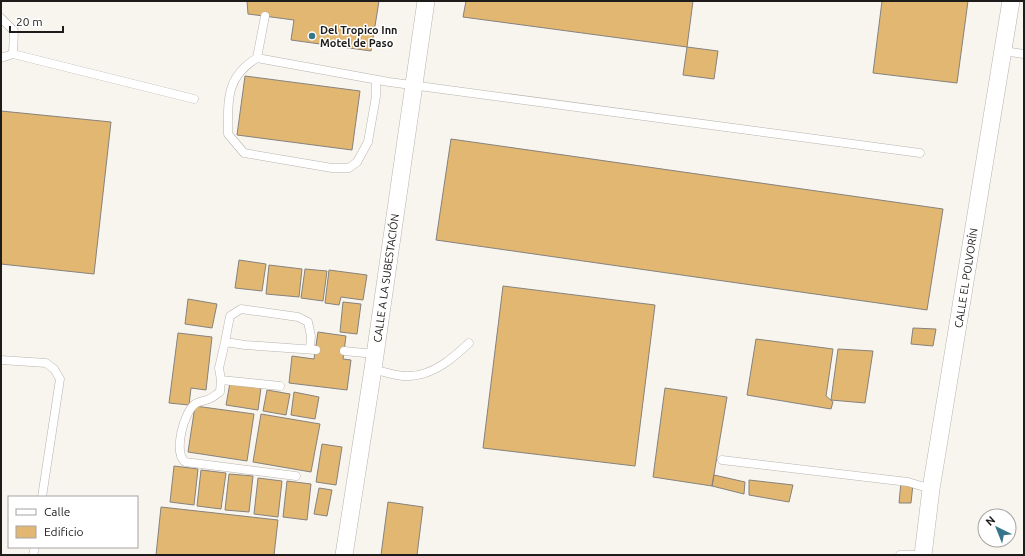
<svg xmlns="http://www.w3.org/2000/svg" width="1025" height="556" viewBox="0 0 1025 556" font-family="Ubuntu,sans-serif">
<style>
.building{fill:#e2b771;stroke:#86827d}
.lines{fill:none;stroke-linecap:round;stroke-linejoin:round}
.lane-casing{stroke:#b8b4ae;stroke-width:9}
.street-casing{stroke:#b8b4ae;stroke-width:18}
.lane{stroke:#fff;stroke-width:8}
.street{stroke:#fff;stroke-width:17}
.poi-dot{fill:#37758b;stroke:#fff;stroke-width:1.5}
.labels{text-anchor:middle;stroke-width:3;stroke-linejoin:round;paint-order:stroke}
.poi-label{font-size:11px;font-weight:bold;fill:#1e1c1a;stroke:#fff;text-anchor:start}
.street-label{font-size:11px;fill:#1e1c1a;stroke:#fff}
</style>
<rect width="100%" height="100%" fill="#f8f4ee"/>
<!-- building -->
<path class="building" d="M247 1H379L371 51 291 40 294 20 248 14Z
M466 1H693L687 47 463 17Z
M882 1H968L957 83 873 73Z
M687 47 718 51 714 79 683 75Z
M245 76 360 91 352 150 237 135Z
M1 111 111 122 94 274 1 264Z
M451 139 943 209 927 310 436 240Z
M239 260 266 264 262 291 235 288Z
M269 265 302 269 299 297 266 294Z
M305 269 327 271 323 301 301 298Z
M329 270 367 275 363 300 341 297 339 305 325 303Z
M503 286 655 305 635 466 483 448Z
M188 299 217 304 212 328 185 324Z
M343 302 361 304 357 334 340 332Z
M913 328 936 329 933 346 911 344Z
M318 332 346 336 343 359 351 360 347 390 289 383 292 356 314 359Z
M178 333 212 337 206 390 191 388 189 405 169 403Z
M756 339 833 349 826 396 833 402 831 409 747 395Z
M838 349 873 351 865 403 831 400Z
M230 383 261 388 258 410 226 405Z
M665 388 727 397 712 486 653 477Z
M267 390 290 394 286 415 263 411Z
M294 392 319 397 315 419 291 415Z
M195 406 254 414 247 461 188 452Z
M261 414 320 424 311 472 253 462Z
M322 444 342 447 336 485 316 482Z
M174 466 198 469 194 505 170 502Z
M201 470 226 473 221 509 197 506Z
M229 474 253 476 249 512 225 510Z
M714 475 745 482 744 494 712 486Z
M258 478 282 481 278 517 254 514Z
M749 480 793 485 789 502 749 495Z
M287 481 311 484 307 520 283 517Z
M901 482 913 484 911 503H899Z
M319 488 332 490 327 516 314 514Z
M388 502 423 507 417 555H381Z
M161 507 278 520 274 555H156Z"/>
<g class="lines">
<!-- lane casing -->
<g class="lane-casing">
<path id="lane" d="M1 18 14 31 13 54 1 58
M1003 51 1024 54
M13 54 194 99
M257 58 265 16
M376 80V96L368 142 357 162 349 168H332L244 153 228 134C228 102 225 77 257 58L389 82 920 153
M225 342 230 316 241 309 298 317 308 322 311 336 310 349
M344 351 375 354
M1 360 46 363 54 369 60 379 42 497
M373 369C385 372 398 377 410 376 434 375 453 358 469 343
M221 380 280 386
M722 460 908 482 931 489
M296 476 185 462C173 452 184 412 195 404 198 401 205 401 209 399 213 398 216 394 220 392L221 380 219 368 225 342 245 345 316 350
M33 555 35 547
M900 555H923"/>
</g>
<!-- street casing -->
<g class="street-casing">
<path id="street" d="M344 555 373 369 426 1
M923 555 931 489 1011 1"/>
</g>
<!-- lane -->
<use href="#lane" class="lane"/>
<!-- street -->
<use href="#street" class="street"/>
</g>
<!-- markers -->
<circle class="poi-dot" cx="312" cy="36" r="4"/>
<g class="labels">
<!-- poi labels -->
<g class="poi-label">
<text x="320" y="34">Del Tropico Inn<tspan x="320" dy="13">Motel de Paso</tspan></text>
</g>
<!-- street labels -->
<g class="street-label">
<text transform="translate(386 278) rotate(-82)" y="4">CALLE A LA SUBESTACIÓN</text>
<text transform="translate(966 278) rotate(-81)" y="4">CALLE EL POLVORÍN</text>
</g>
</g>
<!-- border -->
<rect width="1025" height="556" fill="none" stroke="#1e1c1a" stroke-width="4"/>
<!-- legend -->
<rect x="8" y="496" width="130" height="52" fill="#ffffff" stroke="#a5a4a3"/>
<rect x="16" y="509" width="20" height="6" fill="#ffffff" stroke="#a5a4a3"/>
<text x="44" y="516" font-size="12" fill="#1e1c1a">Calle</text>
<rect x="16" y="526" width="20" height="12" fill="#e2b771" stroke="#a5a4a3"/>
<text x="44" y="536" font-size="12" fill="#1e1c1a">Edificio</text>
<!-- north arrow -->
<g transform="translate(997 528) rotate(317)"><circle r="19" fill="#ffffff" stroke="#a5a4a3"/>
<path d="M0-3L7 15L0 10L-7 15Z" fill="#37758b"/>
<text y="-6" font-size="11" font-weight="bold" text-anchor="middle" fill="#1e1c1a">N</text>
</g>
<!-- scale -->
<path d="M10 26v6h53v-6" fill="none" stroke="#1e1c1a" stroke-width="2"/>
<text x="16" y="26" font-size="12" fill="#1e1c1a" stroke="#ffffff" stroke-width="3" paint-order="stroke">20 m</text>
</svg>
